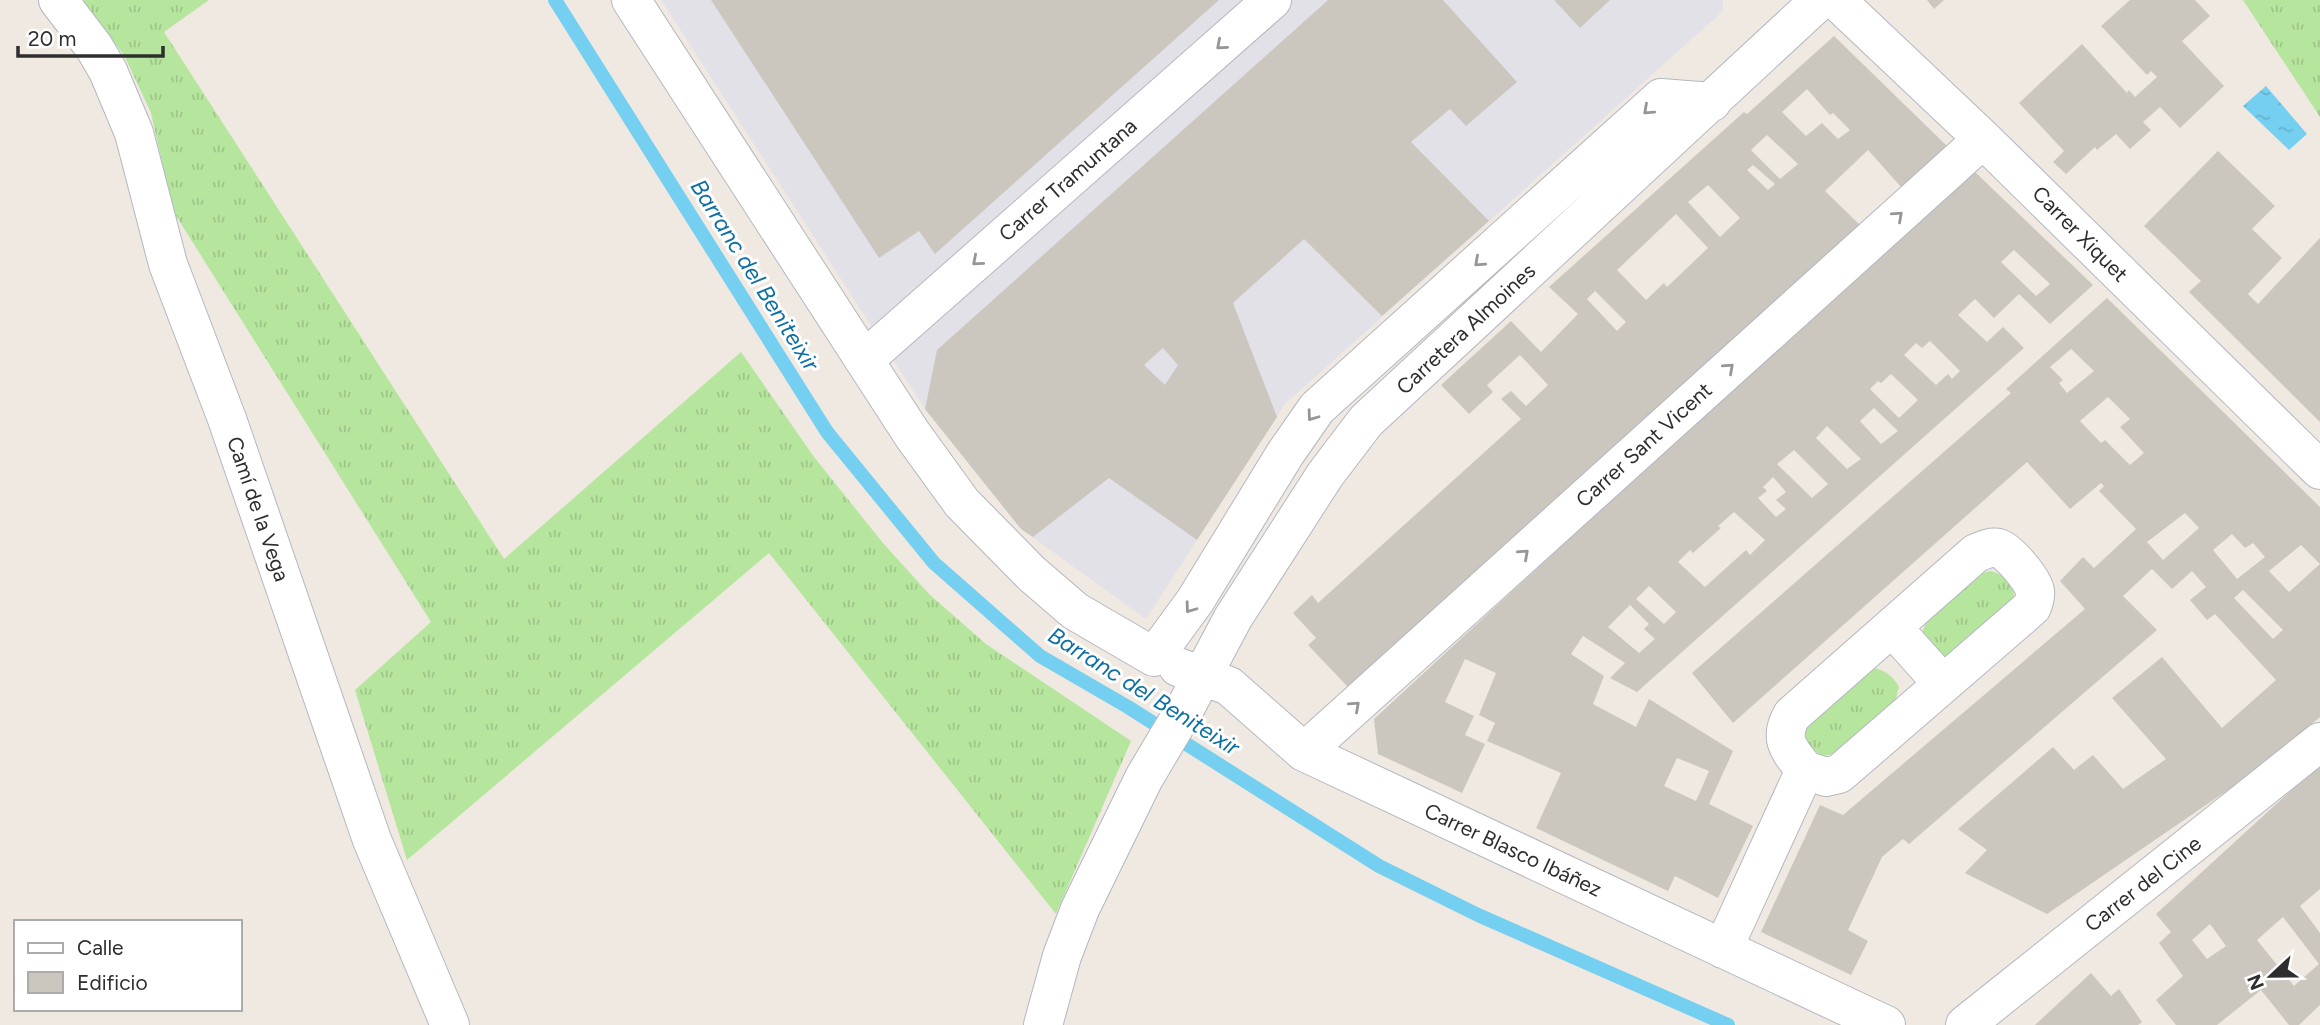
<svg xmlns="http://www.w3.org/2000/svg" width="2320" height="1025" viewBox="0 0 2320 1025" font-family="Figtree,sans-serif">
<style>
.industrial{fill:#e3e1e8}
.grass{fill:url(#grass-tufts)}
.water{fill:url(#water-ripples)}
.lines{fill:none;stroke-linecap:round;stroke-linejoin:round}
.stream{stroke:#75cff0;stroke-width:14}
.building{fill:#cbc7bf;fill-rule:evenodd}
.minor-casing{stroke:#b4b7c1;stroke-width:40}
.minor{stroke:#fff;stroke-width:38}
.oneway{stroke:#969696}
.labels{text-anchor:middle;stroke-width:6;stroke-linejoin:round;paint-order:stroke}
.street-label{font-size:21px;fill:#2e2e2e;stroke:#fff}
.water-label{font-size:23px;font-style:italic;fill:#0d6fa3;stroke:#fff}
</style>
<defs>
<pattern id="grass-tufts" width="24" height="20" patternUnits="userSpaceOnUse" patternTransform="scale(1.75)"><rect width="24" height="20" fill="#b6e59e"/><path d="M3 7l-1-3M5 7V3M7 7l1-3M15 17l-1-3M17 17v-4M19 17l1-3" fill="none" stroke="#9dc588"/></pattern>
<pattern id="water-ripples" width="26" height="14" patternUnits="userSpaceOnUse" patternTransform="scale(1.75)"><rect width="26" height="14" fill="#75cff0"/><path d="M2 4q2-2 4 0t4 0M15 11q2-2 4 0t4 0" fill="none" stroke="#66b2ce"/></pattern>
</defs>
<rect width="100%" height="100%" fill="#efe9e1"/>
<!-- industrial -->
<path class="industrial" d="M661 0H1723V11L1285 404 1146 619 1021 529 925 409Z"/>
<!-- grass -->
<path class="grass" d="M83 0H209L164 32 504 559 741 352 814 457 883 543 929 594 986 644 1131 741 1056 914 769 553 407 860 355 690 431 622 173 211 151 113 125 57Z
M2243 0H2320V117Z
M1991 571C2004 575 2014 582 2014 597L1949 657 1938 659 1920 638 1926 622 1983 573Z
M1875 668C1887 672 1893 676 1899 687L1895 702 1832 754 1823 756C1810 749 1804 741 1805 726L1867 670Z"/>
<!-- water -->
<path class="water" d="M2266 86 2307 134 2289 150 2243 106Z"/>
<g class="lines">
<!-- stream -->
<path class="stream" d="M555 0 827 432 934 563 1040 656 1128 707 1379 866 1478 915 1728 1025"/>
</g>
<!-- building -->
<path class="building" d="M711 0H1219L935 254 919 231 879 258Z
M1328 0H1443L1517 82 1466 126 1450 109 1411 142 1489 221 1382 316 1304 239 1233 303 1277 417 1197 540 1109 478 1033 537 1021 529 925 409 937 350ZM1163 348 1178 365 1165 385 1144 365Z
M1554 0H1610L1580 28Z
M1927 0H1944L1934 9Z
M2130 0H2195L2210 16 2182 41 2224 86 2180 128 2160 107 2143 122 2151 130 2130 149 2116 134 2097 150 2095 147 2066 174 2053 162 2064 151 2019 103 2082 44 2127 93 2129 90 2135 97 2157 77 2151 71 2147 75 2101 26Z
M1834 36 1948 147 1902 188 1868 150 1825 191 1861 226 1348 687 1308 645 1316 638 1293 613 1312 595 1318 603 1521 419 1501 399 1511 391 1526 406 1548 385 1520 355 1487 385 1493 392 1469 414 1441 385 1511 321 1541 352 1578 314 1549 287 1744 112 1747 114ZM1807 89 1830 115 1833 113 1850 130 1838 139 1822 123 1806 136 1782 112ZM1767 135 1798 164 1780 179 1751 150ZM1753 165 1775 184 1768 190 1747 170ZM1708 185 1740 218 1720 237 1688 202ZM1676 214 1708 248 1667 287 1664 283 1646 300 1617 270ZM1595 291 1626 322 1617 331 1587 299Z
M2218 151 2275 206 2252 229 2282 258 2248 294 2258 304 2320 238V422L2189 292 2201 281 2144 226Z
M1974 171 2093 285 2050 324 2019 294 1994 318 1975 299 1958 315 1987 342 2003 327 2024 348 1637 692 1610 678 1625 663 1583 636 1571 654 1604 676 1593 704 1636 727 1649 699 1733 751 1709 804 1753 826 1718 898 1675 876 1668 891 1536 828 1561 773 1487 741 1495 723 1479 715 1496 673 1465 659 1445 702 1474 716 1465 735 1485 744 1462 793 1378 754 1374 719 1598 512ZM2014 250 2050 284 2036 296 2001 262ZM1930 341 1960 371 1952 379 1948 374 1936 385 1904 355 1916 343 1922 348ZM1891 374 1918 400 1899 418 1870 389 1878 381 1881 383ZM1874 408 1898 431 1881 444 1860 421ZM1827 426 1861 459 1847 469 1816 438ZM1794 450 1828 484 1812 498 1777 464ZM1773 477 1786 492 1776 500 1786 509 1776 517 1758 498 1767 491 1763 487ZM1734 512 1765 540 1750 555 1746 550 1705 587 1678 562 1690 550 1693 553 1721 528 1718 526ZM1649 586 1676 612 1664 624 1636 599ZM1630 605 1649 624 1644 629 1655 639 1639 653 1608 627ZM1677 758 1709 771 1696 801 1664 786Z
M2107 298 2320 507V717L2257 770 2047 914 1965 873 1987 850 1958 829 2053 747 2074 770 2093 755 2123 789 2166 759 2112 698 2162 657 2222 728 2276 680 2215 614 2207 620 2190 600 2206 587 2192 571 2172 589 2152 569 2123 596 2157 630 1909 844 1903 839 1882 857 1848 930 1868 941 1851 975 1761 932 1820 805 1843 815 2085 609 2060 581 2083 557 2094 568 2136 529 2099 491 2104 486 2101 483 2070 509 2027 462 1733 723 1692 673 2011 393 2006 389ZM2071 349 2094 371 2067 393 2059 383 2063 380 2050 367ZM2108 397 2130 419 2120 427 2144 453 2130 465 2105 440 2101 443 2080 421ZM2185 513 2199 528 2163 560 2147 542ZM2232 534 2245 548 2253 543 2265 557 2237 579 2213 550ZM2301 545 2320 564 2289 592 2269 571ZM2243 590 2283 630 2273 639 2234 598Z
M2320 764V889L2300 906 2320 933V1005L2299 1025H2289L2261 990 2217 1025H2176L2156 1000 2183 976 2159 943 2171 932 2156 914ZM2283 917 2319 964 2294 986 2257 940ZM2210 924 2226 946 2207 959 2192 940Z
M2091 973 2111 996 2119 989 2142 1022 2138 1025H2035Z"/>
<g class="lines">
<!-- minor casing -->
<g class="minor-casing">
<path id="minor" d="M58 0 94 47 108 71 134 133 168 264 227 419 372 840 450 1025
M631 0 912 434 962 503 1032 574 1075 611 1154 657 1195 601 1285 454 1317 408 1661 98 1712 102
M1836 0 1983 139 2320 470
M864 360 1272 0
M1892 627 1943 684
M1178 667 1229 686 1304 752 1886 1025
M1304 752 1983 139
M1723 949 1805 770 1826 777 1839 774 2032 607C2034 601 2036 597 2035 591 2033 580 2008 550 1998 548 1991 546 1982 551 1976 553L1792 715C1778 739 1789 750 1805 770
M1043 1025 1062 956 1080 909 1144 778 1182 714 1233 618 1325 475 1366 421 1820 0
M1965 1025 2320 742"/>
</g>
<!-- minor -->
<use href="#minor" class="minor"/>
</g>
<!-- one-way arrows -->
<defs><path id="oneway-chevron" d="M-2-3.5L2.5 0L-2 3.5" fill="none" stroke-width="1.6" stroke-linecap="round" stroke-linejoin="round" transform="scale(1.75)"/></defs>
<g class="oneway">
<use href="#oneway-chevron" transform="translate(1221 45) rotate(139)"/>
<use href="#oneway-chevron" transform="translate(1648 110) rotate(138)"/>
<use href="#oneway-chevron" transform="translate(1898 216) rotate(-42)"/>
<use href="#oneway-chevron" transform="translate(977 261) rotate(139)"/>
<use href="#oneway-chevron" transform="translate(1479 262) rotate(138)"/>
<use href="#oneway-chevron" transform="translate(1729 368) rotate(-42)"/>
<use href="#oneway-chevron" transform="translate(1312 416) rotate(126)"/>
<use href="#oneway-chevron" transform="translate(1524 554) rotate(-42)"/>
<use href="#oneway-chevron" transform="translate(1190 608) rotate(126)"/>
<use href="#oneway-chevron" transform="translate(1355 706) rotate(-42)"/>
</g>
<g class="labels">
<!-- street labels -->
<g class="street-label">
<text transform="translate(1068 180) rotate(-41)" y="7">Carrer Tramuntana</text>
<text transform="translate(2080 234) rotate(45)" y="7">Carrer Xiquet</text>
<text transform="translate(1466 329) rotate(-43)" y="7">Carretera Almoines</text>
<text transform="translate(1644 445) rotate(-42)" y="7">Carrer Sant Vicent</text>
<text transform="translate(258 509) rotate(71)" y="7">Camí de la Vega</text>
<text transform="translate(1513 850) rotate(25)" y="7">Carrer Blasco Ibáñez</text>
<text transform="translate(2143 884) rotate(-38)" y="7">Carrer del Cine</text>
</g>
<!-- water labels -->
<g class="water-label">
<text transform="translate(755 275) rotate(58)" y="8">Barranc del Beniteixir</text>
<text transform="translate(1144 691) rotate(32)" y="8">Barranc del Beniteixir</text>
</g>
</g>
<!-- legend -->
<rect x="14" y="920" width="228" height="91" fill="#ffffff" stroke="#ababab" stroke-width="2"/>
<rect x="28" y="943" width="35" height="10" fill="#ffffff" stroke="#ababab" stroke-width="2"/>
<text x="77" y="955" font-size="21" fill="#2e2e2e">Calle</text>
<rect x="28" y="972" width="35" height="21" fill="#cbc7bf" stroke="#ababab" stroke-width="2"/>
<text x="77" y="990" font-size="21" fill="#2e2e2e">Edificio</text>
<!-- north arrow -->
<g transform="translate(2271 976) rotate(248)" stroke="#ffffff" stroke-width="5" paint-order="stroke">
<path d="M0-5L12 26L0 18L-12 26Z" fill="#2e2e2e"/>
<text y="-10" font-size="19" font-weight="bold" text-anchor="middle" fill="#2e2e2e">N</text>
</g>
<!-- scale -->
<path d="M18 46v10h145v-10" fill="none" stroke="#2e2e2e" stroke-width="3.5"/>
<text x="28" y="46" font-size="21" fill="#2e2e2e" stroke="#ffffff" stroke-width="5" paint-order="stroke">20 m</text>
</svg>
